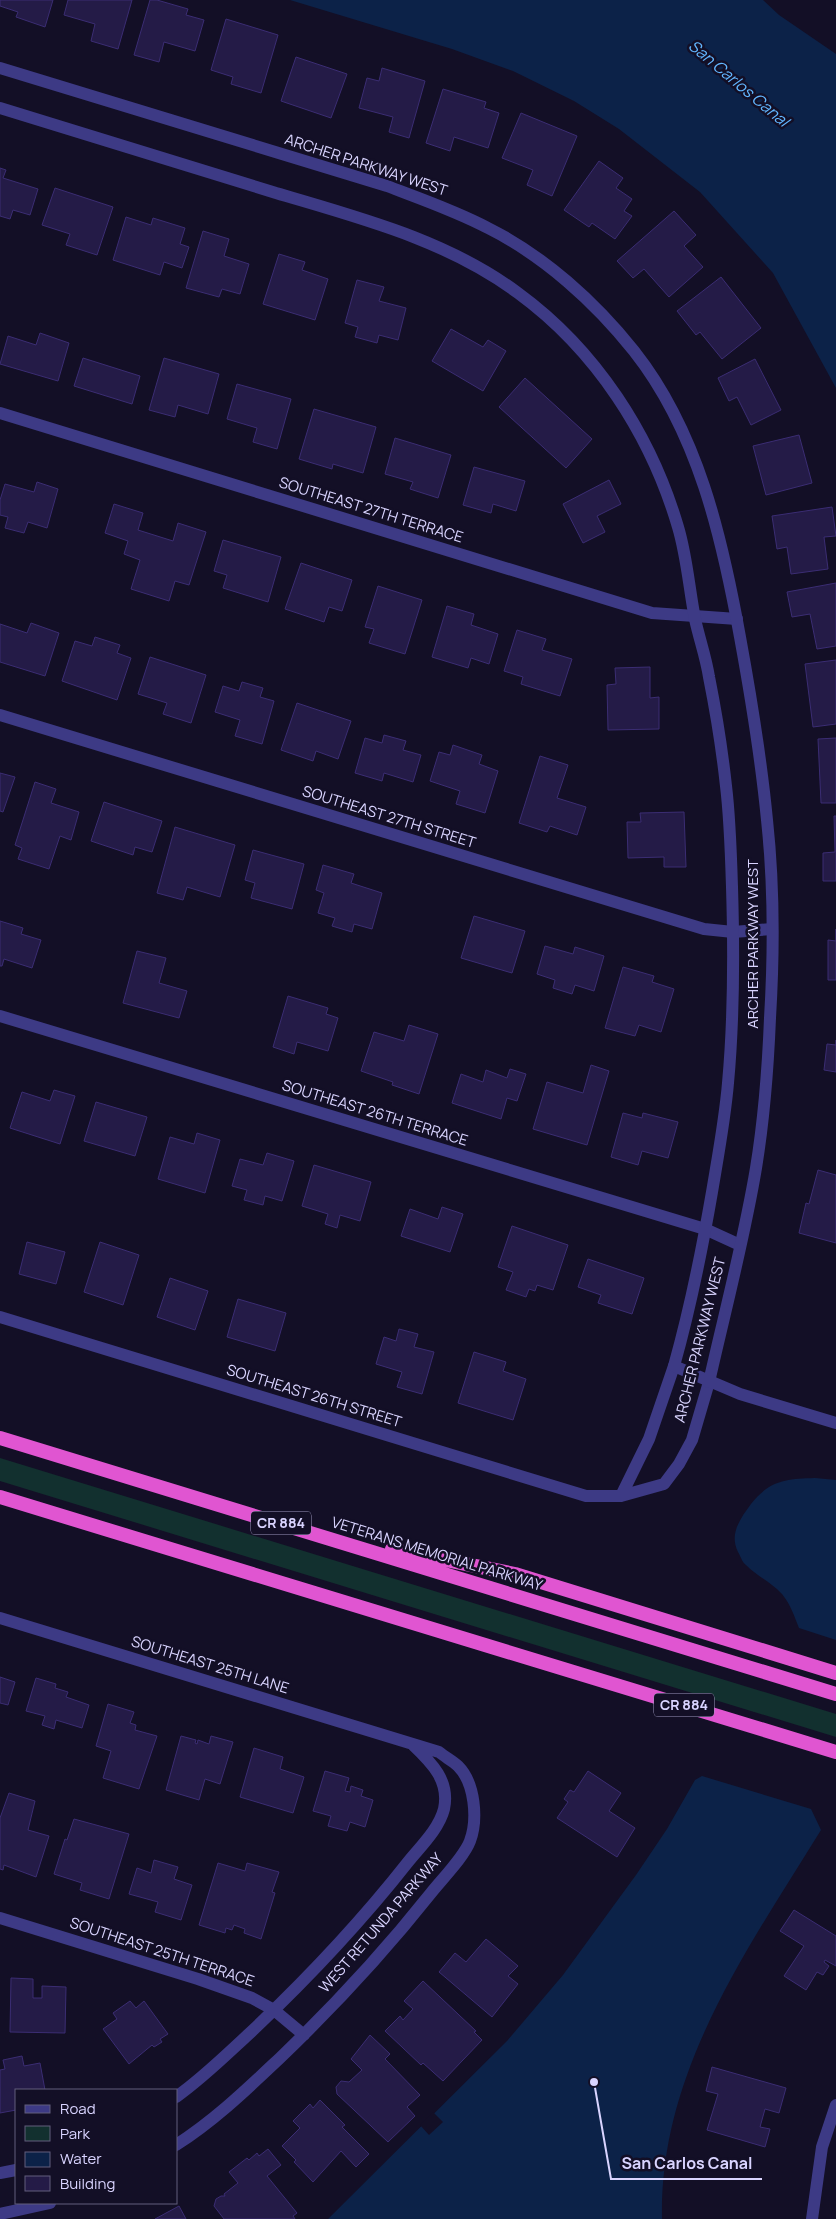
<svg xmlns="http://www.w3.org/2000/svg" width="836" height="2219" viewBox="0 0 836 2219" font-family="Manrope,sans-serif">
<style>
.green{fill:#12302f}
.water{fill:#0c2248}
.pier{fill:#130f26}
.building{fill:#241b47;stroke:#3b2d73}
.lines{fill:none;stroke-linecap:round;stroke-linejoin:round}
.minor{stroke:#3d3a85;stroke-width:12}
.tertiary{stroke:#3d3a85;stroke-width:12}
.trunk{stroke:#e055d1;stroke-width:14}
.labels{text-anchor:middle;stroke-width:5;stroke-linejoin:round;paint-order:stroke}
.shield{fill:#130f26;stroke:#9e99be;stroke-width:1}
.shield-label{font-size:14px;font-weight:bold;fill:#d9d4ff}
.street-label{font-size:15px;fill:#d9d4ff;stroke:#130f26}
.water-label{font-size:16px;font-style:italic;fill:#62b6ff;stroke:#130f26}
.leader{fill:none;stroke:#d9d4ff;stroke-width:2}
.callout-dot{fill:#d9d4ff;stroke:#130f26;stroke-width:2}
.callout-label{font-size:16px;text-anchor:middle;font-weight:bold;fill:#d9d4ff;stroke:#130f26;stroke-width:5;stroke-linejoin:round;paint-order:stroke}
</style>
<rect width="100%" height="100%" fill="#130f26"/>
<!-- green -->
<path class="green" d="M0 1458 836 1714V1737L0 1481Z"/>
<!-- water -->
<path class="water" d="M290 0H763L779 15 836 54V388L773 273 700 192 619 129 574 101 513 71 452 49Z
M815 1478 836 1480V1640L799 1628C794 1616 791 1605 782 1594 772 1583 757 1576 746 1565 742 1562 741 1557 738 1552 729 1534 740 1519 751 1504 770 1480 786 1479 815 1478Z
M702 1776 811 1809 821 1830C747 1950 659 2072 662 2219H328L507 2041 563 1975 636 1875 667 1829 695 1780Z"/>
<!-- pier -->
<path class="pier" d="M433 2112 443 2122 429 2135 420 2125Z"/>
<!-- building -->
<path class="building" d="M0 0H53L45 27 16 17 18 12 0 6Z
M68 0H132L118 49 91 41 95 24 64 15Z
M150 0H157L188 9 186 15 204 20 195 51 164 42 159 62 134 55Z
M226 19 278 35 261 93 231 84 233 77 211 70Z
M296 57 347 74 331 118 281 101Z
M382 68 425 81 409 138 389 132 393 117 359 108 367 78 379 81Z
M443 89 486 102 484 108 499 113 488 148 454 137 450 151 426 143Z
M521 113 577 136 552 196 527 185 533 170 502 158Z
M599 161 623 178 616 188 632 199 624 211 632 216 615 239 592 223 589 227 564 210Z
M0 168 6 170 3 178 38 189 30 215 13 210 10 219 0 216Z
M55 188 113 207 97 255 66 245 70 234 42 225Z
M674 211 696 235 684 246 703 267 669 297 644 269 633 278 617 261Z
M126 217 151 225 153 218 185 228 180 244 189 247 182 268 164 262 160 275 113 260Z
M203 231 229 239 224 256 249 264 240 294 222 289 219 297 186 288Z
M279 254 305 262 302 270 328 279 315 320 263 304Z
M721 277 761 328 722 359 700 332 696 335 677 311Z
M357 280 384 287 379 301 406 308 398 340 379 335 377 343 355 337 358 327 345 323Z
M451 329 483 347 488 340 506 351 483 391 432 361Z
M40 333 69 343 58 381 0 364 8 336 36 345Z
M83 358 140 376 132 404 74 386Z
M164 358 219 374 208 414 178 405 175 417 149 410Z
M755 359 781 410 751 425 737 397 729 401 718 378Z
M525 378 592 439 566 468 499 407Z
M237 384 291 399 277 449 253 442 257 428 227 419Z
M314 409 376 427 363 473 333 464 332 469 299 459Z
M799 435 812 483 766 495 753 446Z
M395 438 451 455 438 498 410 489 413 482 385 474Z
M474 467 525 481 516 511 493 504 491 513 463 505Z
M609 480 621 504 597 516 605 532 583 543 563 504Z
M37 482 58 489 47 528 28 522 24 533 5 528 8 517 0 515V500L5 484 34 492Z
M114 504 143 513 138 530 173 541 178 523 206 532 189 585 175 581 169 601 131 589 140 560 124 554 128 541 105 533Z
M832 507 836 536 824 537 828 569 791 574 787 547 777 549 772 516Z
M223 540 281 557 268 602 223 588 227 575 214 571Z
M301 563 352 580 342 611 329 607 324 622 285 609Z
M836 583V646L817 649 810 614 792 617 787 592Z
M378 586 422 600 405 654 369 643 374 629 365 627Z
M447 606 474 614 471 625 498 634 489 664 471 658 468 668 432 657Z
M31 623 59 633 45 676 0 662V624L27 633Z
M517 630 546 639 542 650 572 659 560 696 521 684 523 677 504 671Z
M95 637 120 645 117 653 131 658 117 700 62 681 75 641 92 646Z
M150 657 206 675 191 723 163 714 167 703 138 694Z
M836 660V724L813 727 805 664Z
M650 667V698L659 697V729L608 730 607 685 616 684 615 668Z
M242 682 263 688 260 697 274 701 262 744 235 736 240 720 215 712 223 686 239 691Z
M297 703 351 721 338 759 316 751 313 761 281 750Z
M384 735 406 741 403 750 421 755 413 782 384 773 382 781 355 773 365 738 382 743Z
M836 738V803H821L818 739Z
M453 745 482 755 479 764 498 771 485 813 456 804 460 791 430 781 439 752 450 755Z
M540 756 568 765 557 798 586 807 577 835 550 826 547 832 519 823Z
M0 773 15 777 3 812 0 811Z
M35 782 56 789 51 803 79 812 71 840 60 836 49 869 18 859 22 848 15 845Z
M104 802 162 821 152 852 135 847 133 855 91 841Z
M684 812 686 867H664V857L628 858 627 822H641L640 813Z
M834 816H836V881H823V853L835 852Z
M175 827 235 845 220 897 187 887 183 900 157 893Z
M253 850 304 864 292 909 251 898 255 883 245 880Z
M323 865 354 874 351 883 382 893 372 929 354 924 352 932 332 926 335 918 318 913 324 893 316 890Z
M474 916 525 931 512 973 461 958Z
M0 921 23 928 21 934 41 940 32 968 4 959 2 966H0Z
M836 929V980H828V940L836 941Z
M545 946 573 954 575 947 604 956 594 991 575 985 572 994 553 988 555 980 537 974Z
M137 951 166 958 159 983 187 991 179 1018 123 1003Z
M623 967 654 976 652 982 674 989 661 1032 639 1025 635 1036 605 1028Z
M288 996 328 1008 326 1014 338 1018 328 1051 297 1042 294 1054 273 1047Z
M409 1025 438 1034 419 1094 392 1085 393 1082 361 1071 374 1032 404 1041Z
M836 1040V1072L824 1070 827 1044 836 1045Z
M591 1065 609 1071 587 1145 533 1129 547 1082 583 1093Z
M510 1069 526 1074 517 1101 507 1098 501 1119 452 1103 461 1074 483 1082 486 1070 507 1078Z
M54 1090 75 1096 60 1144 10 1128 22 1092 50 1101Z
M96 1102 147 1117 135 1156 84 1141Z
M623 1113 642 1118 643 1113 678 1122 668 1158 642 1151 638 1165 611 1157Z
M197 1133 220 1140 205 1193 158 1179 170 1137 194 1144Z
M267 1153 294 1161 282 1201 265 1196 263 1205 244 1200 247 1190 232 1186 240 1159 263 1165Z
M314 1165 371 1182 360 1221 340 1215 337 1228 325 1224 328 1214 302 1206Z
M818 1170 836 1175V1243L799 1233 806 1203 809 1204Z
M442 1207 463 1214 450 1252 401 1236 410 1209 438 1219Z
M512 1226 568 1245 553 1290 537 1285 535 1291 529 1289 526 1297 506 1290 513 1272 498 1267Z
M27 1242 65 1252 56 1284 19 1274Z
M100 1242 139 1255 123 1305 84 1292Z
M588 1259 644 1278 632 1314 598 1303 601 1295 578 1287Z
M170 1278 208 1291 195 1330 157 1317Z
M238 1299 286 1313 275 1351 227 1337Z
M399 1329 418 1334 414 1347 434 1352 422 1394 397 1387 402 1372 376 1364 384 1337 396 1341Z
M474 1352 506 1362 503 1371 526 1379 513 1420 458 1403Z
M0 1677 15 1682 8 1705 0 1703Z
M36 1678 56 1684 55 1688 68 1692 66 1697 89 1705 82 1728 56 1720 54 1729 42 1725 45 1716 26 1711Z
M108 1704 134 1712 130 1723 136 1725 135 1730 157 1736 139 1789 103 1778 111 1751 96 1746Z
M181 1736 196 1740 195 1743 197 1744 198 1740 209 1744 211 1736 233 1742 220 1784 205 1779 199 1800 166 1790Z
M254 1748 283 1757 280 1769 304 1777 293 1813 240 1797Z
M325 1771 349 1778 345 1791 350 1792 351 1786 363 1790 361 1796 373 1800 365 1827 350 1822 347 1831 328 1826 331 1816 313 1811Z
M588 1771 621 1793 609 1811 635 1828 617 1857 557 1818 568 1802 564 1799 570 1790 574 1792Z
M9 1793 35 1801 28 1830 49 1836 36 1877 4 1865 3 1870 0 1869V1818Z
M74 1819 129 1834 109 1899 80 1890 82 1883 54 1874 65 1839 67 1840Z
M154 1860 178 1867 174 1879 192 1885 181 1920 155 1912 158 1902 129 1894 137 1868 151 1873Z
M218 1863 245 1871 247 1863 279 1872 272 1892 275 1893 261 1939 244 1933 245 1929 234 1925 232 1930 226 1928 225 1933 199 1925Z
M794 1910 836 1936V1966L825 1960 824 1962 829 1966 823 1975 817 1972 806 1990 784 1976 804 1946 780 1931Z
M486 1939 518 1966 508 1976 518 1984 492 2017 439 1972 455 1953 466 1962Z
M11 1978 33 1979V1998H42V1986L66 1987 65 2033 10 2032Z
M423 1981 476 2031 474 2032 482 2040 443 2081 423 2063 421 2065 385 2031 400 2016 403 2020 413 2009 404 2001Z
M130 2001 136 2008 144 2001 168 2034 160 2039 162 2042 154 2047 152 2045 129 2064 103 2029 117 2019 113 2013Z
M370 2035 390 2054 385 2059 420 2095 407 2107 415 2116 388 2142 337 2094 336 2087 341 2081 349 2082 362 2070 351 2059Z
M22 2056 24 2066 40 2063 45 2090H16V2110L0 2113V2070L5 2069 3 2060Z
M712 2067 786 2088 779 2113 765 2109 760 2127 770 2129 765 2147 707 2130 718 2094 706 2091Z
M320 2100 345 2125 342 2127 369 2154 356 2167 341 2151 313 2182 294 2162 296 2160 282 2146 300 2128 293 2121 310 2104 313 2108Z
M268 2149 281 2165 267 2176 297 2213 293 2216 295 2219H224L214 2206 216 2199 221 2196H225L224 2194 238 2183 229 2172 247 2158 249 2160 257 2153 259 2156Z
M179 2206 186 2219H155Z"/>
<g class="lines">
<!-- minor -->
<path class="minor" d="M0 413 652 613 737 619
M0 715 704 929 733 932 772 929
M0 1016 705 1229 740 1245
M0 1317 586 1496H621L664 1484 679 1464 692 1440 709 1382
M621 1496 649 1439 674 1366
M0 1618 439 1752C445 1757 453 1761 458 1766 475 1783 478 1819 470 1841 464 1857 442 1879 431 1893 385 1951 334 2006 280 2058 247 2089 215 2120 176 2145
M0 1918 198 1979 252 1998 274 2010 304 2035
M176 2097C203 2078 227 2054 251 2032 307 1979 360 1923 408 1862 420 1847 439 1829 444 1809 450 1781 432 1763 413 1745
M0 2173 16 2170
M0 2214 50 2203
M812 2219 822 2147 836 2105"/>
<!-- tertiary -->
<path class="tertiary" d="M0 68 387 186C421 199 456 211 488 228 544 256 595 302 634 351 698 432 722 537 740 637 751 697 761 758 767 820 774 885 774 952 770 1018 768 1068 764 1119 756 1168 744 1240 725 1311 709 1382
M0 108C92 137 184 165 276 193 360 218 447 240 518 293 596 350 651 435 678 527 687 557 689 588 695 619 699 638 706 657 709 677 716 712 722 749 726 786 730 819 731 854 732 887 734 952 734 1018 728 1083 725 1119 718 1156 712 1192 702 1250 690 1309 674 1366L740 1394 836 1423"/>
<!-- trunk -->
<path class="trunk" d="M0 1438 836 1694
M0 1497 836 1752
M392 1549 515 1574 836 1673"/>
</g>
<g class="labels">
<!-- shield labels -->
<g class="shield">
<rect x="251" y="1511.5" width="60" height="23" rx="4"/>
<rect x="654" y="1693.5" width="60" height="23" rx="4"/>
</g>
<g class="shield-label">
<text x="281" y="1528">CR 884</text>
<text x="684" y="1710">CR 884</text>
</g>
<!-- street labels -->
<g class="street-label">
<text transform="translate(366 165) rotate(18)" y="5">ARCHER PARKWAY WEST</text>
<text transform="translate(371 510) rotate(17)" y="5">SOUTHEAST 27TH TERRACE</text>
<text transform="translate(389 817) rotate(17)" y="5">SOUTHEAST 27TH STREET</text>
<text transform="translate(753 944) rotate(-90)" y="5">ARCHER PARKWAY WEST</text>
<text transform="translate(375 1113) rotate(17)" y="5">SOUTHEAST 26TH TERRACE</text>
<text transform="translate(700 1340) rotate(-76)" y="5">ARCHER PARKWAY WEST</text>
<text transform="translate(314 1396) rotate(17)" y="5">SOUTHEAST 26TH STREET</text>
<text transform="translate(437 1554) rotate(17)" y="5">VETERANS MEMORIAL PARKWAY</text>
<text transform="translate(210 1665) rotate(17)" y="5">SOUTHEAST 25TH LANE</text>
<text transform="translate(381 1923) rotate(-49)" y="5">WEST RETUNDA PARKWAY</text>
<text transform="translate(162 1952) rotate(18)" y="5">SOUTHEAST 25TH TERRACE</text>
</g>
<!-- water labels -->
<g class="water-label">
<text transform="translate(739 83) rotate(40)" y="6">San Carlos Canal</text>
</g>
</g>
<!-- callouts -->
<path class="leader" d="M594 2082L611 2179H762"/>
<circle class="callout-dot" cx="594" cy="2082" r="5"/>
<g class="callout-label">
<text x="687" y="2169">San Carlos Canal</text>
</g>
<!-- legend -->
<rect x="15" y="2089" width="162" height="115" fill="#130f26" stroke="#625e7d"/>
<rect x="25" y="2105" width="25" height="8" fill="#3d3a85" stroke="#625e7d"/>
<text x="60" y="2114" font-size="15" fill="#d9d4ff">Road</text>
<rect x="25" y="2126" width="25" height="15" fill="#12302f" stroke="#625e7d"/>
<text x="60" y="2139" font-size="15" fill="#d9d4ff">Park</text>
<rect x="25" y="2152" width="25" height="15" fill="#0c2248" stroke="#625e7d"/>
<text x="60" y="2164" font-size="15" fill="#d9d4ff">Water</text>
<rect x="25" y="2176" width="25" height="15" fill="#241b47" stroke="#625e7d"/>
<text x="60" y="2189" font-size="15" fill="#d9d4ff">Building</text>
</svg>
